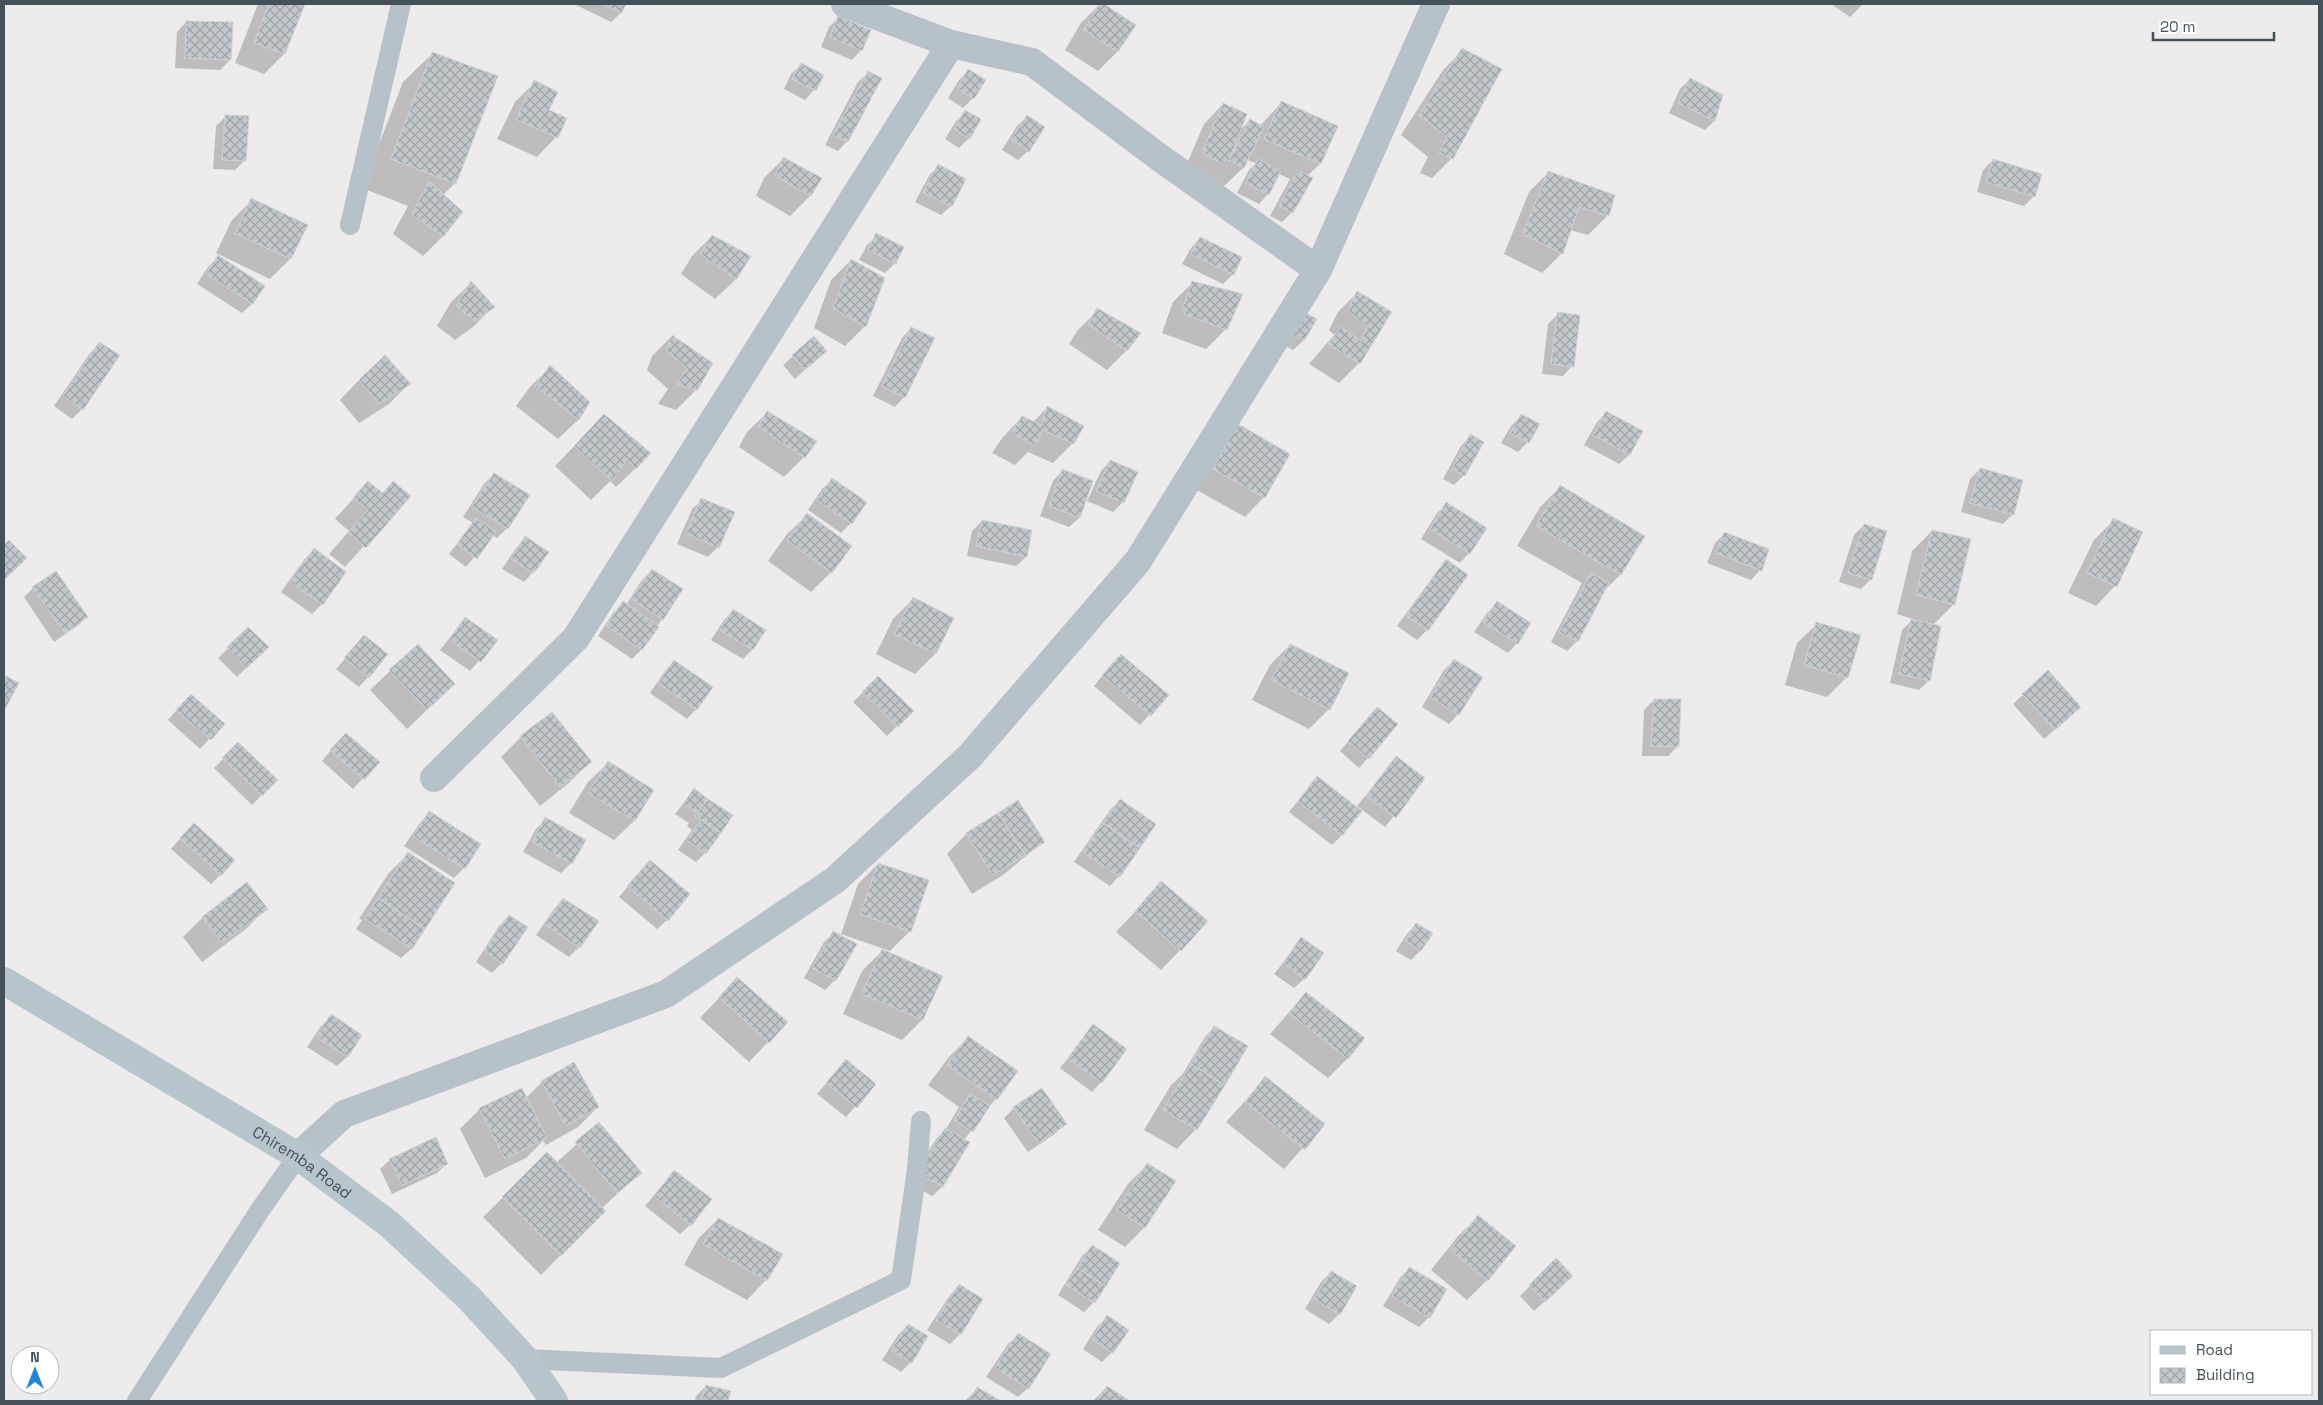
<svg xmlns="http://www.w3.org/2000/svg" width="2323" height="1405" viewBox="0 0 2323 1405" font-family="'Space Grotesk',sans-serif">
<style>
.shadow{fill:#0003}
.building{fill:url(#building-cross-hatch);stroke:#cfd3d7}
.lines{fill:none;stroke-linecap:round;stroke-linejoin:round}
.lane{stroke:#b7c2c8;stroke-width:20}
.street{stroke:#b7c2c8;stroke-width:28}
.secondary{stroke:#b7c5cd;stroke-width:28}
.labels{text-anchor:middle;stroke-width:4;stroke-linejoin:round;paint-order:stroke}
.street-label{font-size:16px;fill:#455158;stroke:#fff}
</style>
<defs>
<pattern id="building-cross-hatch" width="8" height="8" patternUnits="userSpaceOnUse" patternTransform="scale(1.25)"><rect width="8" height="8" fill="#c2c7cb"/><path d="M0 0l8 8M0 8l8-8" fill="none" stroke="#9fa4a8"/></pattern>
</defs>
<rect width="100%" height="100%" fill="#eeebec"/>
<!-- shadow -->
<path class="shadow" d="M258 4H304L284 54 264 74 235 63Z
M577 4H625L621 13 611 22 576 5Z
M1100 4 1134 25 1117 52 1098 71 1065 50 1081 23Z
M1831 4H1863L1850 17Z
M838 18 861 50 852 60 821 47 829 27Z
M186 22 230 60 220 70 175 68 177 32Z
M1463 50 1452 158 1432 178 1420 173 1428 157 1401 135 1443 70Z
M433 53 455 183 443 195 461 212 442 237 423 256 393 234 408 206 362 188 403 82Z
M801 65 814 90 805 100 784 89 791 74Z
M968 71 973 98 963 108 948 98 959 80Z
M868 73 847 141 838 151 825 145 858 82Z
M1690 79 1722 95 1714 121 1705 130 1669 113 1680 89Z
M535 82 547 111 565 119 556 137 537 157 497 139 515 102Z
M1281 103 1336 127 1320 164 1307 176 1292 212 1282 222 1270 216 1290 179 1279 174 1268 194 1259 204 1237 193 1249 170 1256 163 1247 160 1243 168 1223 187 1183 173 1204 124 1223 104 1239 131 1250 120 1260 126Z
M965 112 969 138 959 148 945 139 956 121Z
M226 116 245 160 235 170 213 169 216 126Z
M1027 116 1028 151 1018 160 1002 150 1017 126Z
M784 158 820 178 810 196 790 216 756 196 764 178Z
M1993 160 2034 196 2024 206 1977 192 1983 170Z
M938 166 951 206 941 215 915 202 929 176Z
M1549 172 1608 215 1588 235 1570 230 1562 253 1542 273 1504 254 1529 192Z
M252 200 306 225 290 259 270 279 216 253 232 220Z
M877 235 895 263 885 273 859 260 867 245Z
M712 236 749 257 735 280 715 299 681 274 692 256Z
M1200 238 1233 274 1223 284 1182 264 1191 248Z
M218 257 263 286 252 304 242 313 197 284 208 267Z
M851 260 865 326 845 346 814 328 831 280Z
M1193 282 1226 329 1206 349 1162 333 1173 302Z
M471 283 493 307 473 327 455 340 437 326 451 302Z
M1357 293 1390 313 1359 363 1339 383 1309 364 1334 335 1329 330 1338 312Z
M1098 310 1126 351 1107 370 1069 344 1078 330Z
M1558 314 1572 366 1563 376 1542 374 1548 324Z
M1315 320 1303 341 1293 350 1275 340Z
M911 328 904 397 895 407 873 396 902 338Z
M672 336 711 364 696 390 676 410 658 404 668 389 647 370 652 356Z
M99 344 82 409 72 419 54 406 90 353Z
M825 351 795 379 783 365 793 356Z
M550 367 588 402 578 420 558 439 516 406 530 387Z
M359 380 409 384 389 404 359 423 340 400Z
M1047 408 1073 443 1053 463 1028 452 1015 465 992 453 1003 437 1022 417 1033 422Z
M767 413 804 457 784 477 739 447 747 432Z
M1606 413 1642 432 1629 455 1619 464 1584 445 1597 422Z
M604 415 636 468 616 487 610 481 591 500 555 466Z
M1521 416 1538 425 1528 442 1518 452 1501 443 1511 426Z
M1239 426 1264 497 1245 517 1195 489Z
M1470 436 1464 475 1454 485 1443 479 1461 446Z
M1110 461 1123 502 1113 512 1087 501 1101 471Z
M1980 469 2013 514 2003 524 1961 512 1970 479Z
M1062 471 1092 482 1079 518 1069 527 1040 516 1053 481Z
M494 474 507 528 497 538 492 535 466 567 449 554 473 523 463 517 484 484Z
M832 480 851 523 841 533 808 510 822 489Z
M368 482 382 494 393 482 409 496 345 567 329 554 349 531 335 519Z
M1560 487 1644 536 1620 575 1604 591 1577 641 1567 651 1551 642 1582 583 1517 546 1540 507Z
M702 500 718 547 708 557 677 544 692 509Z
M1447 504 1469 553 1460 563 1421 539 1437 513Z
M807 515 850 547 831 572 811 592 768 561 787 534Z
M2114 520 2115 586 2096 606 2068 593 2094 540Z
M982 521 1026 557 1016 566 967 556 972 531Z
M1864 525 1871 579 1861 589 1839 582 1854 535Z
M1932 531 1954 604 1933 625 1929 680 1919 690 1890 683 1902 630 1913 619 1897 614 1912 551Z
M1725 533 1760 570 1751 580 1707 563 1715 543Z
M526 538 533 572 524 582 502 569 516 548Z
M314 550 322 604 312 614 281 592 304 560Z
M1447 561 1427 630 1417 640 1397 626 1437 571Z
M652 570 682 590 641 650 632 659 598 636 613 613 623 603 626 605 642 580Z
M33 588 87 617 77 626 54 642 24 597Z
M913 599 952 618 935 654 915 674 876 654 893 619Z
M1497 603 1517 643 1508 653 1474 632 1487 613Z
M734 610 764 630 752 650 743 659 711 640 724 620Z
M465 618 496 641 470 671 440 650Z
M1817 624 1847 677 1827 697 1785 685 1797 643Z
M248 629 267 647 237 677 218 658Z
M364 637 368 677 359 687 336 669Z
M1290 645 1329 709 1309 729 1252 700 1270 665Z
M674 661 696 709 687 719 650 693 665 671Z
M1454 661 1458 714 1449 724 1422 707 1444 670Z
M1111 665 1167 695 1140 725 1094 686Z
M390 671 454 684 407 729 370 690Z
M878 678 912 711 887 736 853 702Z
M2023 695 2070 716 2044 739 2013 704Z
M1654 700 1678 746 1668 756H1642L1644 710Z
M181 705 223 724 200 749 168 720Z
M1377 708 1368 758 1359 768 1340 751Z
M521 737 590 762 570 782 540 806 501 757Z
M238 744 276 780 252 805 214 768Z
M336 744 378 762 353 789 322 761Z
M1396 758 1424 779 1385 827 1357 806Z
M608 763 653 790 634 821 614 840 569 813 588 782Z
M1317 778 1342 835 1332 845 1289 812Z
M694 790 731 816 705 853 696 862 678 850 692 830 687 826 689 823 675 814Z
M1120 800 1119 876 1110 886 1074 862 1110 810Z
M1017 802 1043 842 1003 875 972 894 947 854 966 834Z
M429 813 464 868 454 878 404 846 420 823Z
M546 819 584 841 571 863 561 873 523 852 536 829Z
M184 834 220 875 211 884 171 849Z
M408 854 454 883 411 949 401 958 356 929 362 920 359 919 388 874Z
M878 864 910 931 890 951 841 934 858 884Z
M640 872 667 920 657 929 619 897Z
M1162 883 1180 950 1161 970 1116 932Z
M563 899 579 947 569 957 536 935 554 909Z
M266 908 247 928 202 962 183 937 203 917Z
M509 916 526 927 502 963 492 973 476 962 499 926Z
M1416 924 1420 951 1411 960 1396 951 1407 934Z
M834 932 835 980 825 990 804 978 824 942Z
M1302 939 1304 979 1294 988 1274 974Z
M882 951 941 977 922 1020 902 1040 843 1014 862 971Z
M737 979 768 1042 749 1062 700 1018Z
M1306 993 1363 1038 1347 1059 1328 1078 1270 1034Z
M331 1016 361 1035 347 1057 337 1066 307 1047 321 1026Z
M1094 1025 1101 1082 1092 1092 1060 1068Z
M1214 1027 1196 1129 1177 1149 1144 1130 1171 1085 1182 1075 1205 1037Z
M968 1038 1016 1072 964 1140 968 1142 942 1187 932 1196 909 1183 936 1139 946 1129 959 1107 928 1085 949 1057Z
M846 1061 875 1084 846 1117 817 1094Z
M1266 1078 1323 1125 1284 1169 1226 1122Z
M542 1082 598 1107 578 1127 546 1145 543 1141 526 1158 485 1178 460 1129 480 1109 526 1098Z
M1014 1108 1065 1124 1056 1133 1028 1152 1004 1118Z
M599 1124 640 1173 602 1208 604 1211 541 1275 483 1217 547 1154 556 1163Z
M390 1160 446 1164 437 1173 392 1194 380 1169Z
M1148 1164 1144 1228 1125 1247 1098 1230 1128 1184Z
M674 1172 690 1225 680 1234 645 1206Z
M1478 1217 1487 1280 1467 1300 1431 1270 1458 1236Z
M718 1219 766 1280 747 1300 684 1265 698 1239Z
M1092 1247 1094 1302 1084 1312 1058 1295 1082 1256Z
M1556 1260 1562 1286 1534 1311 1520 1296Z
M1409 1268 1445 1290 1429 1317 1419 1327 1383 1306 1400 1278Z
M1331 1272 1339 1314 1329 1324 1305 1309 1321 1282Z
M959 1286 960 1334 950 1344 927 1330 950 1295Z
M1107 1317 1127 1330 1112 1352 1102 1362 1083 1349 1097 1327Z
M908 1325 927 1337 911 1362 901 1372 882 1360 898 1335Z
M1018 1335 1028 1388 1018 1397 986 1377 1008 1344Z
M706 1386 729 1392 727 1401H695L696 1396Z
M1107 1387 1128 1401H1093Z
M977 1389 998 1401H965Z"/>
<!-- building -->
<path class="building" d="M269 4H305L285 54 254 43Z
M602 4H626L622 13Z
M1099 4H1104L1136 25 1118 52 1084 30Z
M838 16 871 30 862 51 830 37Z
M186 21 233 22 231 60 185 58Z
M1462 48 1502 69 1453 159 1439 153 1447 137 1419 115Z
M432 52 498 76 456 184 391 159Z
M801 63 824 75 816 91 792 79Z
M968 69 986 80 974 99 957 88Z
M868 71 882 78 848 142 833 135Z
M1690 78 1723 95 1715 121 1678 103Z
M534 80 558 92 549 110 567 118 558 138 516 119Z
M1281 101 1338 126 1321 164 1264 139Z
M1223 103 1247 114 1227 166 1202 153Z
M965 110 981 119 970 139 954 129Z
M225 115 249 116 246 161 222 160Z
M1027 115 1045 127 1029 152 1011 139Z
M1250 119 1264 127 1244 168 1229 160Z
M783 157 822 178 811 196 775 176Z
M1258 159 1281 171 1269 195 1246 183Z
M1993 159 2042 174 2035 197 1986 182Z
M938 164 966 179 952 207 923 192Z
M1298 170 1313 178 1293 213 1279 206Z
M1548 171 1615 195 1609 216 1579 207 1563 254 1523 234Z
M429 181 463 212 443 237 412 214Z
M251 198 308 225 291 259 235 233Z
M876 233 904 247 896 264 868 250Z
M712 235 751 256 736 280 700 254Z
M1200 237 1242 257 1234 275 1191 254Z
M218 255 265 286 253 304 206 274Z
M851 259 885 278 866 327 833 308Z
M471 281 495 307 475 321 456 306Z
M1192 281 1243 294 1227 330 1181 313Z
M1357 291 1392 312 1360 364 1328 344 1341 327 1361 341 1367 327 1348 310Z
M1097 308 1141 333 1127 351 1088 324Z
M1297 308 1317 319 1304 341 1284 330Z
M1557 312 1580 315 1574 367 1551 364Z
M911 327 935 338 905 398 882 386Z
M672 335 713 363 697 391 677 384 687 368 666 350Z
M814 336 827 351 805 370 792 355Z
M99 342 120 355 83 410 63 396Z
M385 355 411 384 379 404 359 380Z
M550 365 590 402 579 420 535 386Z
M1047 406 1084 426 1074 444 1042 430 1036 446 1011 433 1022 416 1041 425Z
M767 411 817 441 805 458 758 427Z
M1606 411 1643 431 1630 455 1593 435Z
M604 414 651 453 636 469 627 459 612 481 574 446Z
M1521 414 1540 424 1529 443 1510 433Z
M1238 424 1290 454 1265 498 1213 469Z
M1470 434 1484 442 1465 476 1452 469Z
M1110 460 1138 472 1124 503 1096 491Z
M1980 468 2023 480 2014 515 1970 503Z
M1062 469 1093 481 1080 518 1049 506Z
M494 473 530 495 508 529 472 507Z
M832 478 867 502 852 524 817 500Z
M368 481 383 493 393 481 411 496 366 548 348 533 368 510 353 498Z
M1560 485 1645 536 1621 575 1536 526Z
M701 498 735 512 719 548 686 534Z
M1446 502 1487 528 1470 554 1430 529Z
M807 513 852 546 832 573 787 540Z
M476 518 496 532 477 559 457 544Z
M2113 518 2143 532 2117 587 2087 573Z
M982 520 1032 530 1027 557 976 546Z
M1864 524 1887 531 1872 580 1848 573Z
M1932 530 1971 539 1955 605 1916 595Z
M1724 532 1769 549 1762 571 1716 553Z
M525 536 549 552 534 573 511 559Z
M9 540 27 558 4 580V545Z
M314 548 346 572 323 605 290 582Z
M1446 559 1468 575 1428 631 1406 616Z
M652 569 683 589 663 620 631 599Z
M56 571 88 617 65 633 32 587Z
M1591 573 1609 583 1578 642 1559 632Z
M913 597 954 618 936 654 894 634Z
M623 601 659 627 642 650 606 626Z
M1497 601 1531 623 1518 644 1483 622Z
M733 609 766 630 753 650 720 630Z
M465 617 498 640 481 662 449 640Z
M1911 619 1941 626 1930 681 1899 674Z
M1816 622 1861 635 1848 678 1804 665Z
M248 627 269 647 247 668 227 647Z
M364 635 388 654 369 678 344 658Z
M418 644 455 684 427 710 389 670Z
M1290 644 1349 673 1330 710 1271 680Z
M1121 654 1169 695 1151 716 1102 675Z
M1454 659 1483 677 1459 715 1430 697Z
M674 660 713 687 697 710 658 683Z
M2048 670 2081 707 2055 730 2022 694Z
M4 675 19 683 4 711Z
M878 676 914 711 898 727 862 692Z
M191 694 225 724 211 740 176 710Z
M1654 699H1681L1679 747 1651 746Z
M1377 707 1398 724 1369 759 1348 741Z
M552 712 592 762 560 787 520 736Z
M346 733 380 762 364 780 330 750Z
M238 742 278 780 262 796 222 758Z
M1396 756 1425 778 1396 818 1366 796Z
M608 761 654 790 635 821 588 793Z
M1317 776 1362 811 1342 836 1298 801Z
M694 788 708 799 697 813 683 804Z
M708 799 733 815 721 833 695 816Z
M1120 799 1156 824 1140 848 1103 823Z
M1018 800 1045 842 1025 855 998 813Z
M429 811 481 844 465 869 413 836Z
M998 813 1025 855 993 875 966 833Z
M545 817 586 840 572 864 532 842Z
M701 820 721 833 706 854 687 840Z
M194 823 235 860 221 876 180 838Z
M1103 823 1140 848 1120 877 1083 852Z
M408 852 455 883 425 929 378 898Z
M650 860 690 894 668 921 627 886Z
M878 863 929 880 911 932 860 914Z
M1161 881 1208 921 1181 951 1135 911Z
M247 882 268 909 222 943 202 917Z
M378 898 425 929 412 949 365 919Z
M563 898 599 921 580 948 545 925Z
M509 915 528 927 503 964 484 951Z
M1416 923 1433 933 1421 951 1405 941Z
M833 931 857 944 836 981 812 968Z
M1301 937 1324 953 1305 980 1283 963Z
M882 949 943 976 923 1020 862 994Z
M737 977 788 1022 769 1043 719 997Z
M1306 992 1365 1038 1348 1059 1289 1013Z
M331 1014 362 1035 348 1057 316 1037Z
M1093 1024 1127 1049 1102 1083 1068 1058Z
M1214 1026 1248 1046 1225 1085 1191 1064Z
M968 1036 1018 1071 997 1100 947 1065Z
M846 1059 876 1084 857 1108 826 1083Z
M574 1062 599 1107 566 1126 541 1081Z
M1191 1064 1225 1085 1197 1130 1163 1110Z
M1265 1076 1325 1124 1305 1150 1245 1102Z
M522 1088 547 1138 505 1159 479 1108Z
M1042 1088 1067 1124 1038 1143 1013 1107Z
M970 1094 990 1106 973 1132 954 1120Z
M599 1122 642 1173 617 1193 575 1142Z
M945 1128 970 1142 943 1187 918 1173Z
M436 1137 448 1164 402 1185 389 1159Z
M547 1152 606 1211 561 1256 502 1197Z
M1147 1163 1176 1181 1145 1228 1117 1210Z
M674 1170 712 1199 691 1226 654 1196Z
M1478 1215 1516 1246 1488 1281 1450 1250Z
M718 1218 783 1254 767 1281 703 1244Z
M1092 1245 1120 1263 1106 1286 1077 1268Z
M1556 1258 1573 1276 1545 1302 1529 1285Z
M1409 1267 1447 1289 1430 1318 1392 1296Z
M1077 1268 1106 1286 1095 1303 1066 1285Z
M1331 1271 1357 1286 1340 1315 1314 1299Z
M959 1284 983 1299 961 1335 936 1320Z
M1107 1315 1129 1330 1113 1353 1092 1339Z
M908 1324 928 1336 912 1363 891 1350Z
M1018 1333 1051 1354 1029 1389 995 1367Z
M706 1385 731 1391 728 1401H701Z
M1107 1386 1130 1401H1097Z
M977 1387 1001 1401H969Z"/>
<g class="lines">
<!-- lane -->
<path class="lane" d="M350 225 401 4
M525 1359 721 1368 901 1280 917 1169 921 1121
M137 1401 260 1210 298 1156"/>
<!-- street -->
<path class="street" d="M845 4 951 44 1032 62 1163 160 1318 270
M434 778 576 638 951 44
M298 1156 344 1114 666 994 835 880 970 756 1138 561 1318 270 1436 4"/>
<!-- secondary -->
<path class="secondary" id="s1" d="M4 981 298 1156 389 1224 469 1298 525 1359 554 1401"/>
</g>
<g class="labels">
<!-- street labels -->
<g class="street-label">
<text dy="6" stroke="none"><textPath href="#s1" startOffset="349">Chiremba Road</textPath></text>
</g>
</g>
<!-- border -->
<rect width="2323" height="1405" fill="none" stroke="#455158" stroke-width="10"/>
<!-- legend -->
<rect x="2150" y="1330" width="162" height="65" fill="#ffffff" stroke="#b5b9bc"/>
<rect x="2160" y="1346" width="25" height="8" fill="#b7c5cd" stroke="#b5b9bc"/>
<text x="2196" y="1355" font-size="15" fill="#455158">Road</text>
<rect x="2160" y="1368" width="25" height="15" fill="url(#building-cross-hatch)" stroke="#b5b9bc"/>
<text x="2196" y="1380" font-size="15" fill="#455158">Building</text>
<!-- north arrow -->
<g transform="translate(35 1370)"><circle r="24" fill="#ffffff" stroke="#b5b9bc"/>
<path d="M0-4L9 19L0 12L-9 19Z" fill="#2187d2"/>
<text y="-8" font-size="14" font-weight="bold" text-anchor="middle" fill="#455158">N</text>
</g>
<!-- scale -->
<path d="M2153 32v8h121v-8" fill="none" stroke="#455158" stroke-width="2.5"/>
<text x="2160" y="32" font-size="15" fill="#455158" stroke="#ffffff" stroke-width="4" paint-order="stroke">20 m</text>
</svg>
